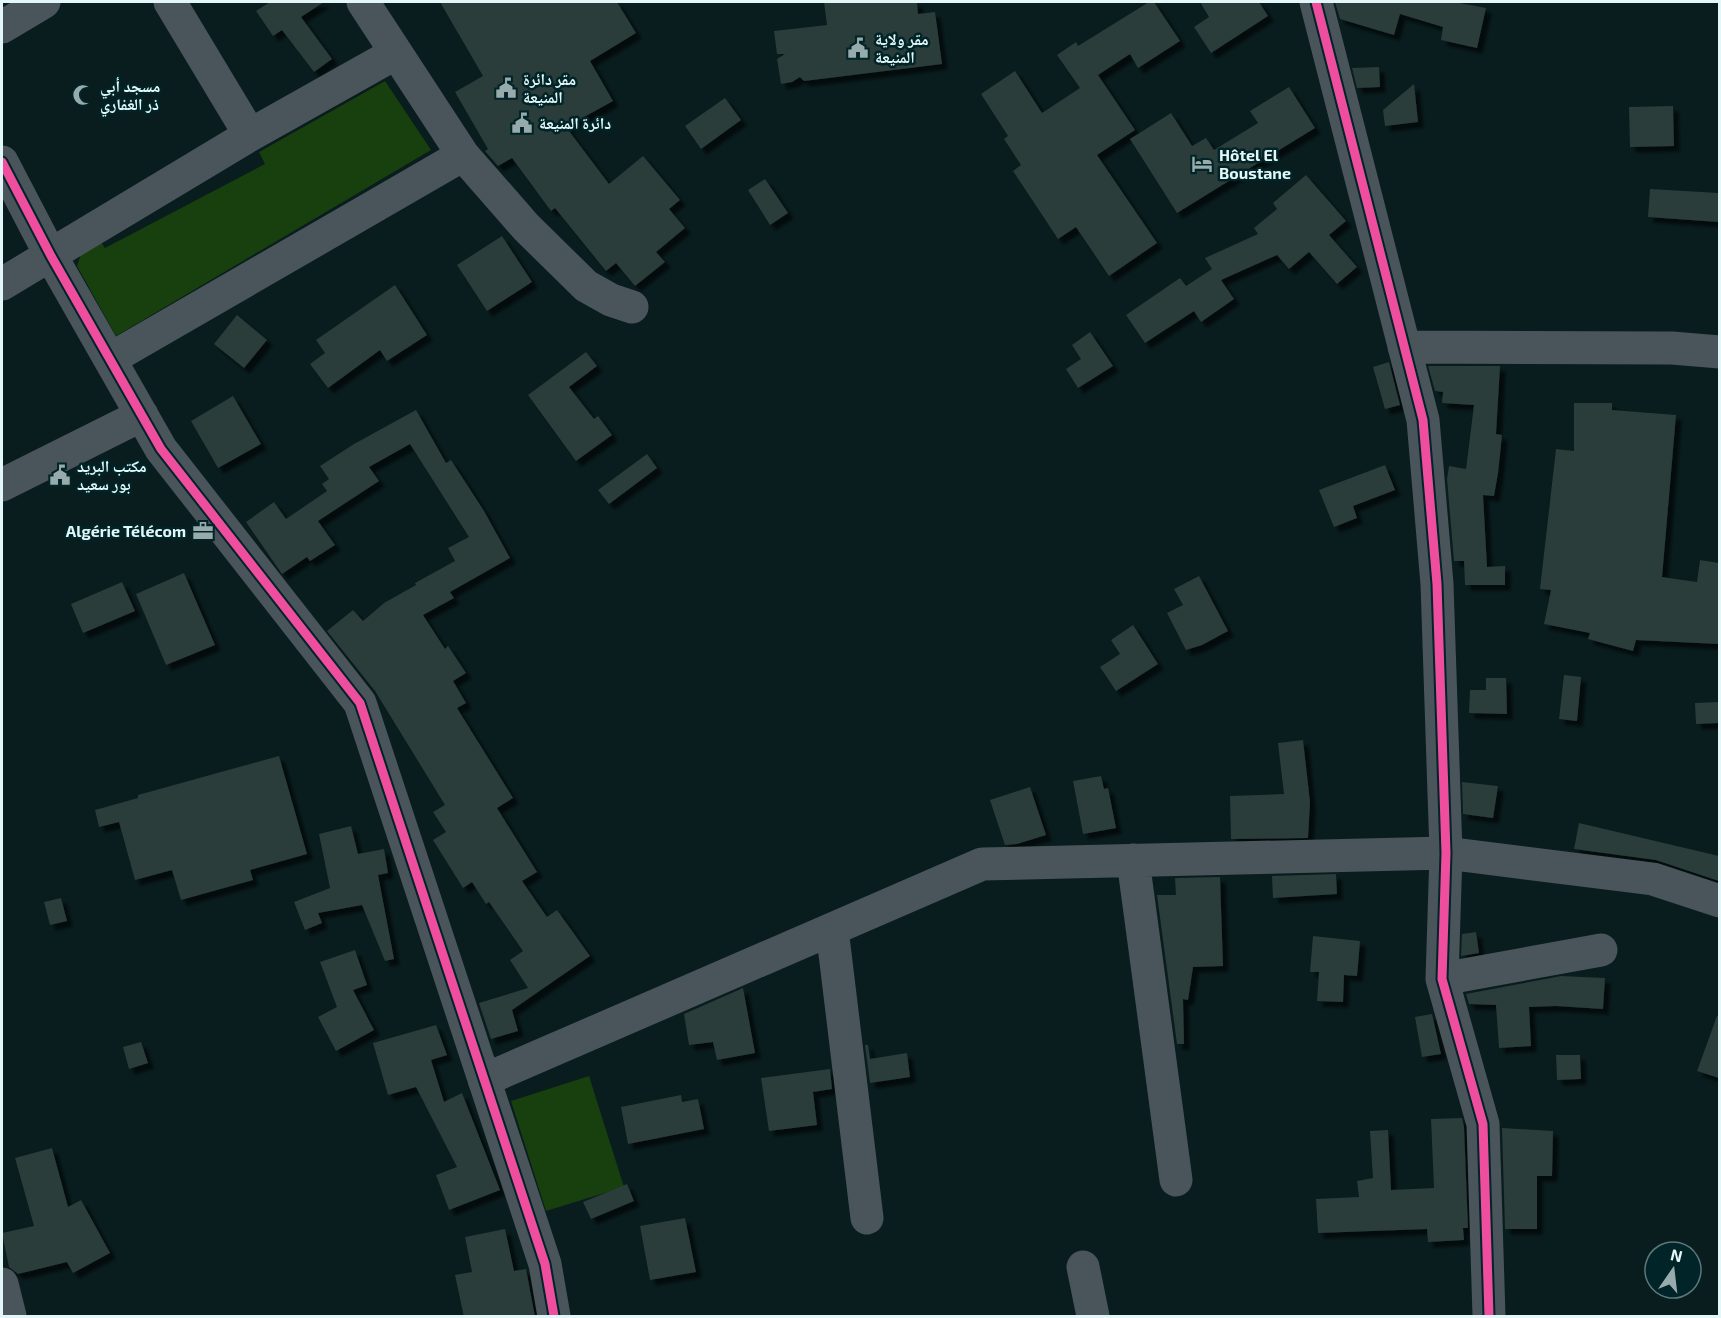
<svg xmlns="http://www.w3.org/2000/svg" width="1721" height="1318" viewBox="0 0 1721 1318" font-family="'Exo 2','Noto Naskh Arabic',sans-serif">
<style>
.green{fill:#183f0e}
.building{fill:#2a3c3a;filter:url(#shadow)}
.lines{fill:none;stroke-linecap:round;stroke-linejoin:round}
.minor{stroke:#49555a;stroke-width:33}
.cycleway-casing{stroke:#002427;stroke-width:13}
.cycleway{stroke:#ef4d9e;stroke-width:9}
.labels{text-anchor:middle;stroke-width:5;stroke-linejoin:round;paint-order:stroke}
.poi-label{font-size:16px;font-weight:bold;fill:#e3f7f9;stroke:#002427;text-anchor:start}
</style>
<defs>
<filter id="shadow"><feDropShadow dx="5.5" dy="5.5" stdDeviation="1.5" flood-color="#0009"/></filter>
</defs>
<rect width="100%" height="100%" fill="#091c1e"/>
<!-- green -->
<path class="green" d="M385 81 431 150 116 336 77 266 83 248 96 235 105 248 265 164 259 152Z
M589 1076 624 1187 546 1211 511 1101Z"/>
<!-- building -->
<path class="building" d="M270 2H324L301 17 332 59 314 72 282 30 273 36 256 11Z
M440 2H617L636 33 590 61 613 101 566 127 609 184 643 156 680 200 669 209 685 228 656 252 665 262 635 286 616 263 606 271 555 208 551 211 512 158 498 166 485 151 488 149 455 92 483 76Z
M824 2H917L918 14 935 12 942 64 804 81 800 77 792 82 781 84 777 59 785 54H777L774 31 827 25Z
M1149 2H1154L1180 41 1138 68 1130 54 1098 75 1135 130 1097 155 1157 243 1109 276 1076 227 1058 239 1013 171 1021 165 1004 139 1008 136 981 94 1015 71 1042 113 1080 88 1057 55 1076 42 1078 46Z
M1200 2H1259L1268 16 1211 53 1194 27 1209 17Z
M1335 2H1454L1486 8 1477 48 1441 40 1443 27 1400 14 1394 35 1340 19Z
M1379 67 1380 87 1357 88 1352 68Z
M1414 84 1418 122 1385 126 1383 110Z
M1289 87 1315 128 1177 213 1130 139 1171 113 1192 146 1206 138 1214 150 1258 123 1250 111Z
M725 98 741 120 701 149 685 126Z
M1673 106 1674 146 1630 147 1629 107Z
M1306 175 1346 221 1329 235 1357 267 1337 284 1309 252 1289 269 1277 255 1221 280 1234 299 1201 322 1194 311 1145 343 1126 315 1180 278 1186 286 1212 269 1205 258 1258 234 1254 228 1277 209 1273 203Z
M765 179 788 213 770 225 748 190Z
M1650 189 1719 193V222L1648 217Z
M502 236 532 282 487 311 457 265Z
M395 285 427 335 387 361 380 350 328 388 310 364 325 353 316 340Z
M237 315 267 340 244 368 214 344Z
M1090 332 1113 366 1078 388 1066 369 1081 359 1072 345Z
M586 352 597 366 569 387 594 419 598 416 612 435 576 461 528 395Z
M1389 362 1400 405 1385 409 1373 367Z
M1428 366H1500L1496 434 1502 435 1498 473 1494 496 1483 495 1487 567 1505 566V585H1465L1464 561H1454L1447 479 1449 466 1466 469 1474 405 1442 403 1443 392 1435 391Z
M233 396 261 444 218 468 191 421Z
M1574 403H1612V410L1676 415 1662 577 1697 582 1700 560 1719 563V644L1636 640 1633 651 1588 639 1590 633 1544 624 1551 590 1540 589 1556 449 1574 451Z
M416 410 446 463 451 460 484 511 510 558 450 592 454 598 423 615 445 649 448 646 466 673 453 681 466 703 457 708 513 798 497 808 537 872 522 881 547 917 557 910 590 956 512 1010 518 1031 491 1039 479 1003 528 988 510 960 523 951 489 902 486 904 472 882 463 888 433 840 446 832 433 812 445 805 375 691 327 631 353 610 363 621 384 603 416 585 415 583 455 561 448 548 469 537 410 444 369 467 379 481 318 521 335 545 310 561 307 557 282 574 246 522 274 502 286 519 327 491 322 484 329 479 320 466 354 444Z
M647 454 657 468 609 504 598 490Z
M1385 465 1395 490 1353 506 1357 518 1334 527 1319 490Z
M184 573 215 645 166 665 136 594Z
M1199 576 1228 631 1202 645 1186 650 1167 613 1183 605 1174 589Z
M122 582 135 611 83 633 71 604Z
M1133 625 1158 664 1116 691 1100 667 1120 654 1111 640Z
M1564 675 1581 677 1577 721 1559 719Z
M1486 678H1506L1507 714 1469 713 1470 690H1486Z
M1719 702V723L1696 724 1695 703Z
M1303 740 1310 802 1308 838 1231 839 1230 796 1284 794 1278 743Z
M279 756 307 854 250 870 253 880 181 900 172 870 135 880 119 822 99 827 95 810 138 798V795Z
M1101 776 1104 789 1108 788 1116 828 1083 834 1073 781Z
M1462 782 1498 786 1493 818 1463 814Z
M1030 787 1046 835 1017 844 1005 845 990 800Z
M1579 823 1719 856V881L1656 860 1574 849Z
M351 826 358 854 384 849 388 873 378 875 394 959 385 961 362 905 318 913 322 923 305 930 294 902 330 888 319 834Z
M1336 874 1337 894 1273 898 1272 876Z
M1220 877 1223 966 1193 967 1188 1000 1183 999 1184 1044H1177L1157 895H1176L1175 878Z
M61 898 67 921 50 925 44 902Z
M1476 932 1479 953 1461 956 1462 934Z
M1313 936 1360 941 1357 976 1344 975 1343 1002 1317 1001 1319 972H1310Z
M355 950 367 985 353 990 374 1030 336 1051 318 1017 337 1007 320 962Z
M1561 976 1605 978 1603 1009 1556 1006 1529 1007 1531 1046 1499 1048 1496 1005 1469 1004 1466 994Z
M743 988 755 1053 717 1060 713 1042 689 1045 684 1014Z
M1432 1014 1441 1054 1422 1057 1415 1017Z
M1717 1016H1719V1078L1697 1071Z
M436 1025 447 1055 431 1060 444 1102 462 1093 500 1190 449 1210 436 1175 457 1167 416 1087 388 1095 373 1043Z
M141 1042 148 1063 129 1069 123 1047Z
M865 1045H868L870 1059 907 1053 910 1077 870 1083Z
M1556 1055H1580L1581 1079 1557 1080Z
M830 1069 832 1089 813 1092 817 1125 769 1131 761 1078Z
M681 1095 682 1102 698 1099 704 1129 628 1144 621 1107Z
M1462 1118 1464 1127 1468 1228H1463L1464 1240 1428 1242 1427 1229 1318 1233 1316 1199 1359 1197 1357 1181 1373 1178 1370 1131 1388 1130 1391 1190 1434 1188 1431 1119Z
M1502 1128 1553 1131 1552 1176H1537V1229H1505Z
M52 1148 68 1207 81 1200 110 1253 73 1273 67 1262 18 1274 9 1267 2 1233 34 1226 15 1158Z
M627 1184 634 1201 591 1219 583 1202Z
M685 1218 696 1272 650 1280 640 1226Z
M505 1229 514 1271 526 1269 535 1317H464L455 1275 472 1272 465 1237Z"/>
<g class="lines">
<!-- minor -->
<path class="minor" d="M170 2 250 135
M363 2 463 155 526 227 586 286 611 300 632 307
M1316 2 1423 420 1437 584 1446 853 1442 979 1483 1124 1489 1316
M2 27 44 2
M2 162 51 256 161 449 360 703 545 1264 554 1316
M2 284 250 135 396 53
M1404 347 1672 348 1720 352
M110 359 463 155
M2 485 142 415
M1133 860 1176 1180
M832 929 867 1218
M1442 979 1601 950
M484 1080 982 864 1446 853 1653 879 1720 901
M1083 1267 1093 1316
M2 1284 10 1316"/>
<!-- cycleway casing -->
<g class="cycleway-casing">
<path id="cycleway" d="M1316 2 1423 420 1437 584 1446 853 1442 979 1483 1124 1489 1316
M2 162 51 256 161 449 360 703 545 1264 554 1316"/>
</g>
<!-- cycleway -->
<use href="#cycleway" class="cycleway"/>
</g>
<!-- icons -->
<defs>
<g id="civic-bare" transform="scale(1.62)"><path d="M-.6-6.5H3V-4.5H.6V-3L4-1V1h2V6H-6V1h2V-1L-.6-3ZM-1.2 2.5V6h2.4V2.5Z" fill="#97aaac" stroke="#002427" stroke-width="2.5" paint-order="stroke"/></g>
<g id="mosque-bare" transform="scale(1.62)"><path d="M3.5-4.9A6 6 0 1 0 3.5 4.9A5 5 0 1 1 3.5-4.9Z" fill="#97aaac" stroke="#002427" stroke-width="2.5" paint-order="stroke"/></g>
<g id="hotel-bare" transform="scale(1.62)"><path d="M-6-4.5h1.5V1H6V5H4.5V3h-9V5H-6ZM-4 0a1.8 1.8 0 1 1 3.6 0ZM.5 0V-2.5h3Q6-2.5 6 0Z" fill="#97aaac" stroke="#002427" stroke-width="2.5" paint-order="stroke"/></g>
<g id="office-bare" transform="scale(1.62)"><path d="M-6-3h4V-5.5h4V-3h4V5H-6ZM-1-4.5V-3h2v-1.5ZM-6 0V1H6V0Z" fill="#97aaac" stroke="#002427" stroke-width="2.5" paint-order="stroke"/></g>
</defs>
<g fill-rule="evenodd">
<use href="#civic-bare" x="858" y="48"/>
<use href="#civic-bare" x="506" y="88"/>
<use href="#mosque-bare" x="83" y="95"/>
<use href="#civic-bare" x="522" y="123"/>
<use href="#hotel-bare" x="1202" y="164"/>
<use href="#civic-bare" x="60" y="475"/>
<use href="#office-bare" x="203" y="531"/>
</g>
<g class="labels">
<!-- poi labels -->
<g class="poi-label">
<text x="875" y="45">مقر ولاية<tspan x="875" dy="18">المنيعة</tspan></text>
<text x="523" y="85">مقر دائرة<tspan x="523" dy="18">المنيعة</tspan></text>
<text x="100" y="92">مسجد أبي<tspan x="100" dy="18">ذر الغفاري</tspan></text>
<text x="539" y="129">دائرة المنيعة</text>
<text x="1219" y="161">Hôtel El<tspan x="1219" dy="18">Boustane</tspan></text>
<text x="77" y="472">مكتب البريد<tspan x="77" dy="18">بور سعيد</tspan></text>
<text x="186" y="537" text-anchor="end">Algérie Télécom</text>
</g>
</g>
<!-- border -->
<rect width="1721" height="1318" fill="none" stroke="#e3f7f9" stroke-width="6"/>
<!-- north arrow -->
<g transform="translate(1673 1270) rotate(14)"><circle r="28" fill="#002427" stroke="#5b787b" stroke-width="1.5"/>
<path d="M0-4.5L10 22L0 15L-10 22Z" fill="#97aaac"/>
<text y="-9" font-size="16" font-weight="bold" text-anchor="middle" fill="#e3f7f9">N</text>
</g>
</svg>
